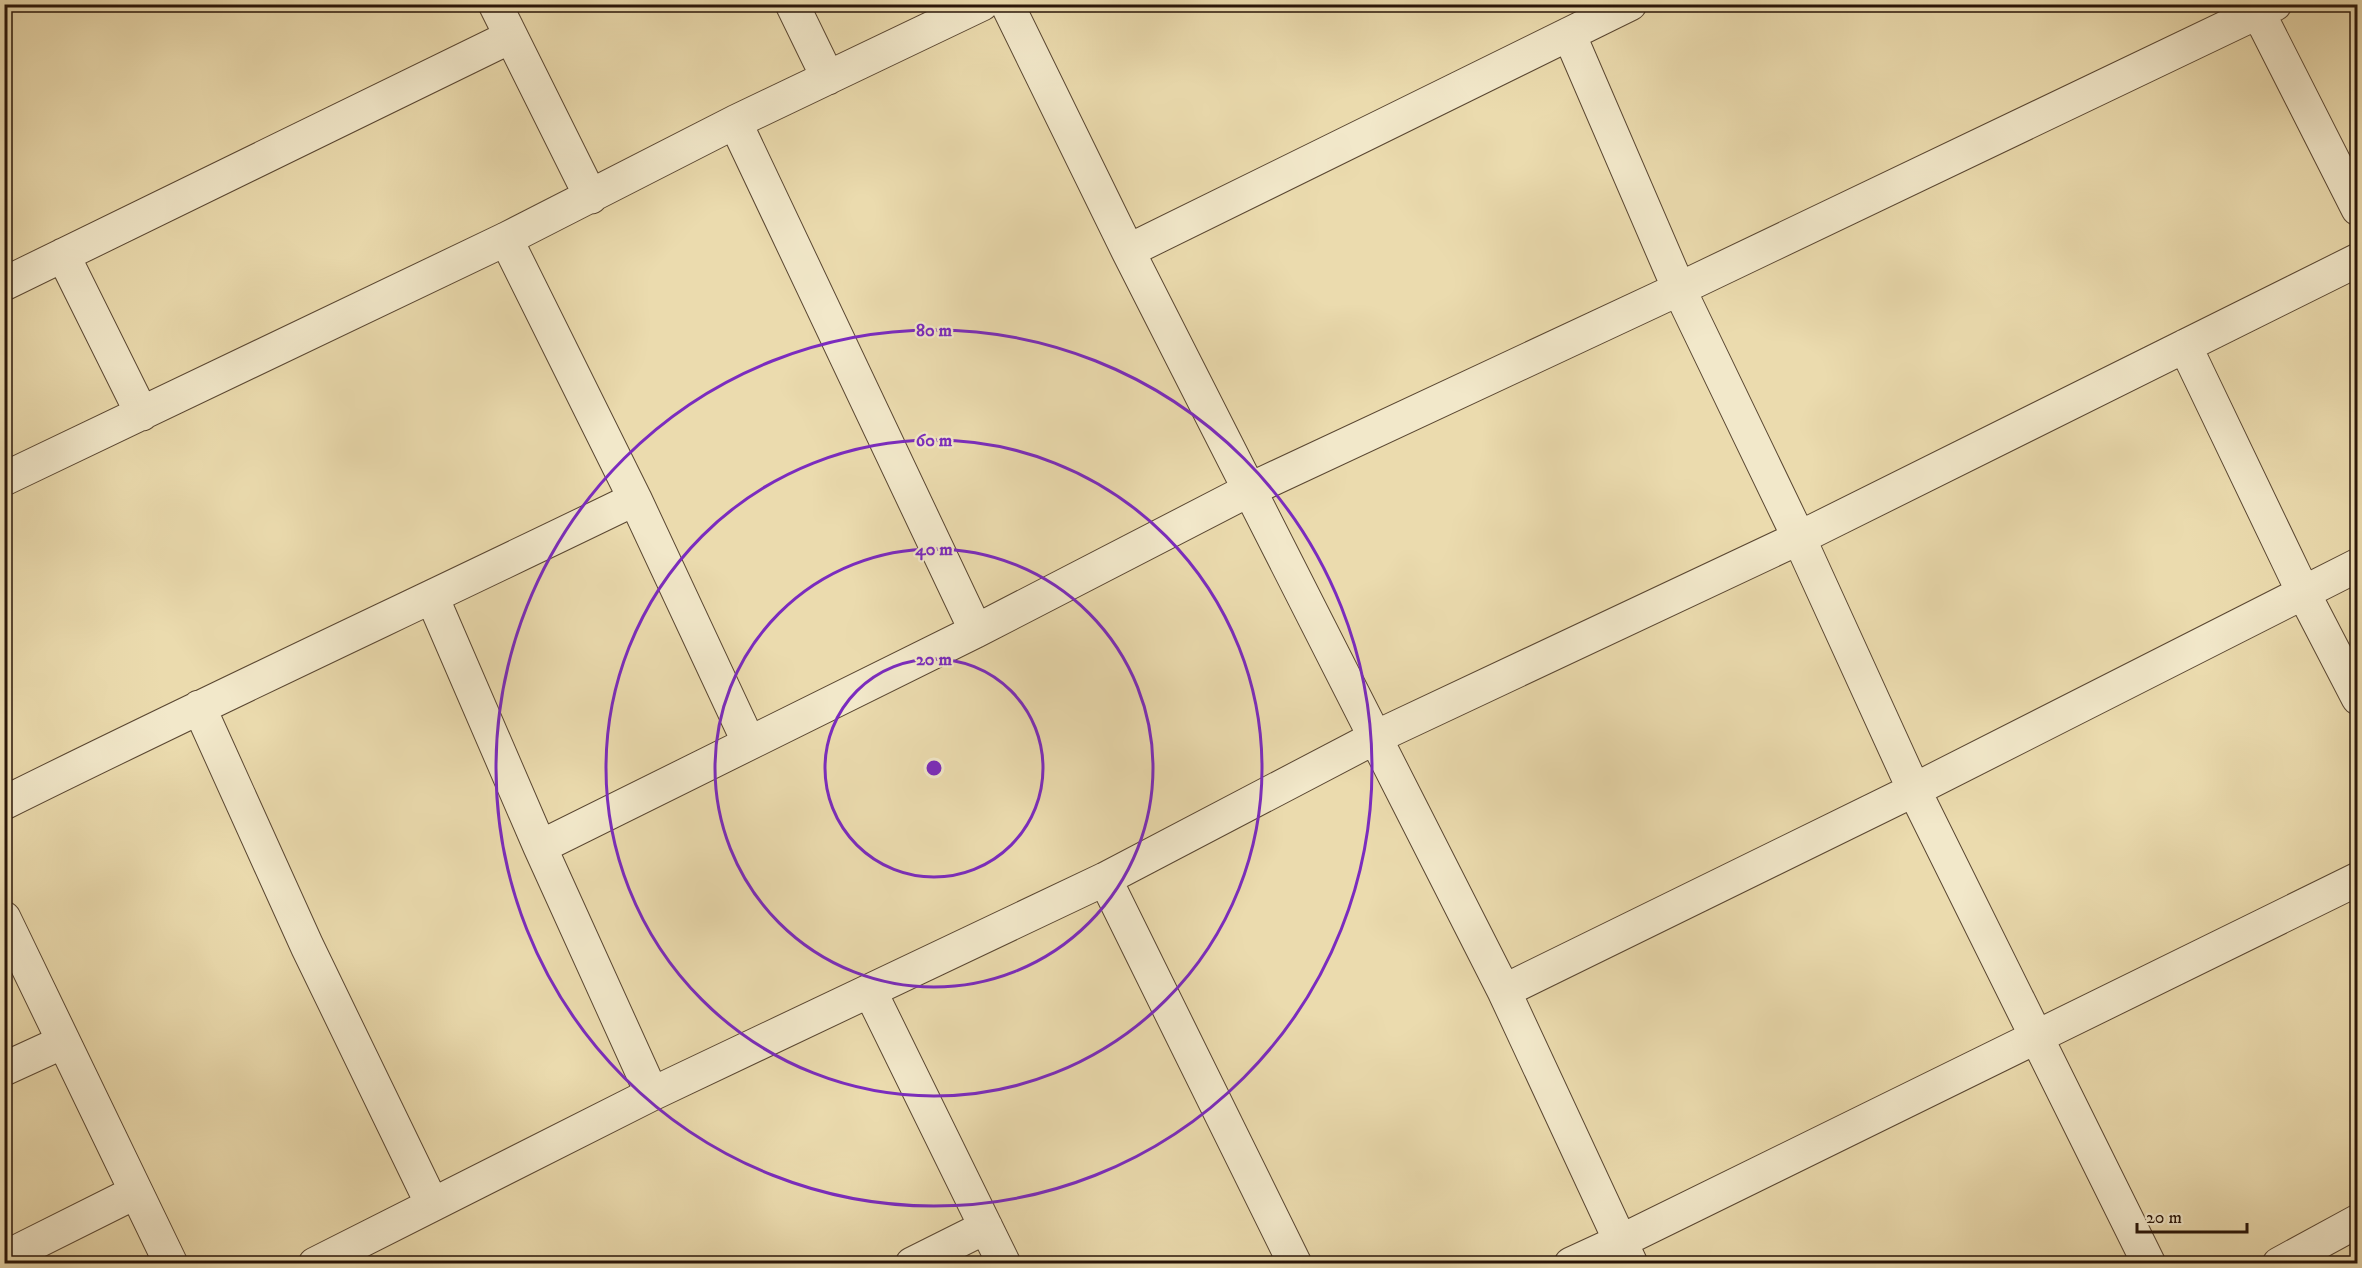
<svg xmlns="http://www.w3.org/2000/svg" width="2362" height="1268" viewBox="0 0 2362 1268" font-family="'IM FELL DW Pica',serif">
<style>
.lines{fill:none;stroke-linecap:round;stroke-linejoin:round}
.minor-casing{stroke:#5a4732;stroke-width:35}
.minor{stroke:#f2e8ca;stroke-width:33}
.ring{fill:none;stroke:#7b2cbf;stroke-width:3}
.centre{fill:#7b2cbf;stroke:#f2e8ca;stroke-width:3}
.ring-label{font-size:18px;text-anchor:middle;font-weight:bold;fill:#7b2cbf;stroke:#f2e8ca;stroke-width:4.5;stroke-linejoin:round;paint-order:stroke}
</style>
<rect width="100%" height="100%" fill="#ebdbae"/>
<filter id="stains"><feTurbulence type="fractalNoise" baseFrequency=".00333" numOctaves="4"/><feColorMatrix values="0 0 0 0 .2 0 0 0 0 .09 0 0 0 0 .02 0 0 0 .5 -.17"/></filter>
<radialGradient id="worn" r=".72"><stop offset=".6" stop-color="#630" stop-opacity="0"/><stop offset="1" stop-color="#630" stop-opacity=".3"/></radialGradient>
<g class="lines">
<!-- minor casing -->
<g class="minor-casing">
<path id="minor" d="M495 4 591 197
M792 4 828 78
M1007 4 1128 251 1504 991 1631 1264
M2254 4 2358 209
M1569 34 1679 289 1799 538 1914 790 2149 1264
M735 122 976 631
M506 239 635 499 749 743
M1128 251 1630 4
M63 255 142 414
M4 284 510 37
M2185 346 2303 592 2358 698
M4 479 506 239 735 122 982 4
M432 597 540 847 652 1094
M199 707 307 946 432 1204
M4 803C213 699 425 601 635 499
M540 847 976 631 1251 489 1679 289 2275 4
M1105 879 1295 1264
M4 918 171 1264
M870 991 1004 1264
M1504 991 1914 790 2358 565
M4 1069 63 1042
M4 1258 136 1192
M315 1264 652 1094 1105 879 1376 737 1799 538 2358 260
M912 1264 986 1227
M1571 1264 1621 1241 2358 879
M2279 1264 2358 1221"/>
</g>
<!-- minor -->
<use href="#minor" class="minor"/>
</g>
<!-- distance rings -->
<g class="ring">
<circle cx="934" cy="768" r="109"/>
<circle cx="934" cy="768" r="219"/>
<circle cx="934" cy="768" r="328"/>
<circle cx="934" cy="768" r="438"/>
</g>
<circle cx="934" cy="768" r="9" class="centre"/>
<g class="ring-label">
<text x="934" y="336">80 m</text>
<text x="934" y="446">60 m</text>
<text x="934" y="555">40 m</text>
<text x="934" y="665">20 m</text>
</g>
<!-- margin -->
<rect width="2362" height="1268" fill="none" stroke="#ebdbae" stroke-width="24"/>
<rect x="6" y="6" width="2350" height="1256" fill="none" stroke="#2a1609" stroke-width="3"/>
<rect x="12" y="12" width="2338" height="1244" fill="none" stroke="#2a1609" stroke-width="1.5"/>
<!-- scale -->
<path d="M2137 1223v9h110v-9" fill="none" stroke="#2a1609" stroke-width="3"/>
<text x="2146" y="1223" font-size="18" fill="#2a1609" stroke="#f2e8ca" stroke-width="4.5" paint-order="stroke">20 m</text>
<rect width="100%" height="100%" filter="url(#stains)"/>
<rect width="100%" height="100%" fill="url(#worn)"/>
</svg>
